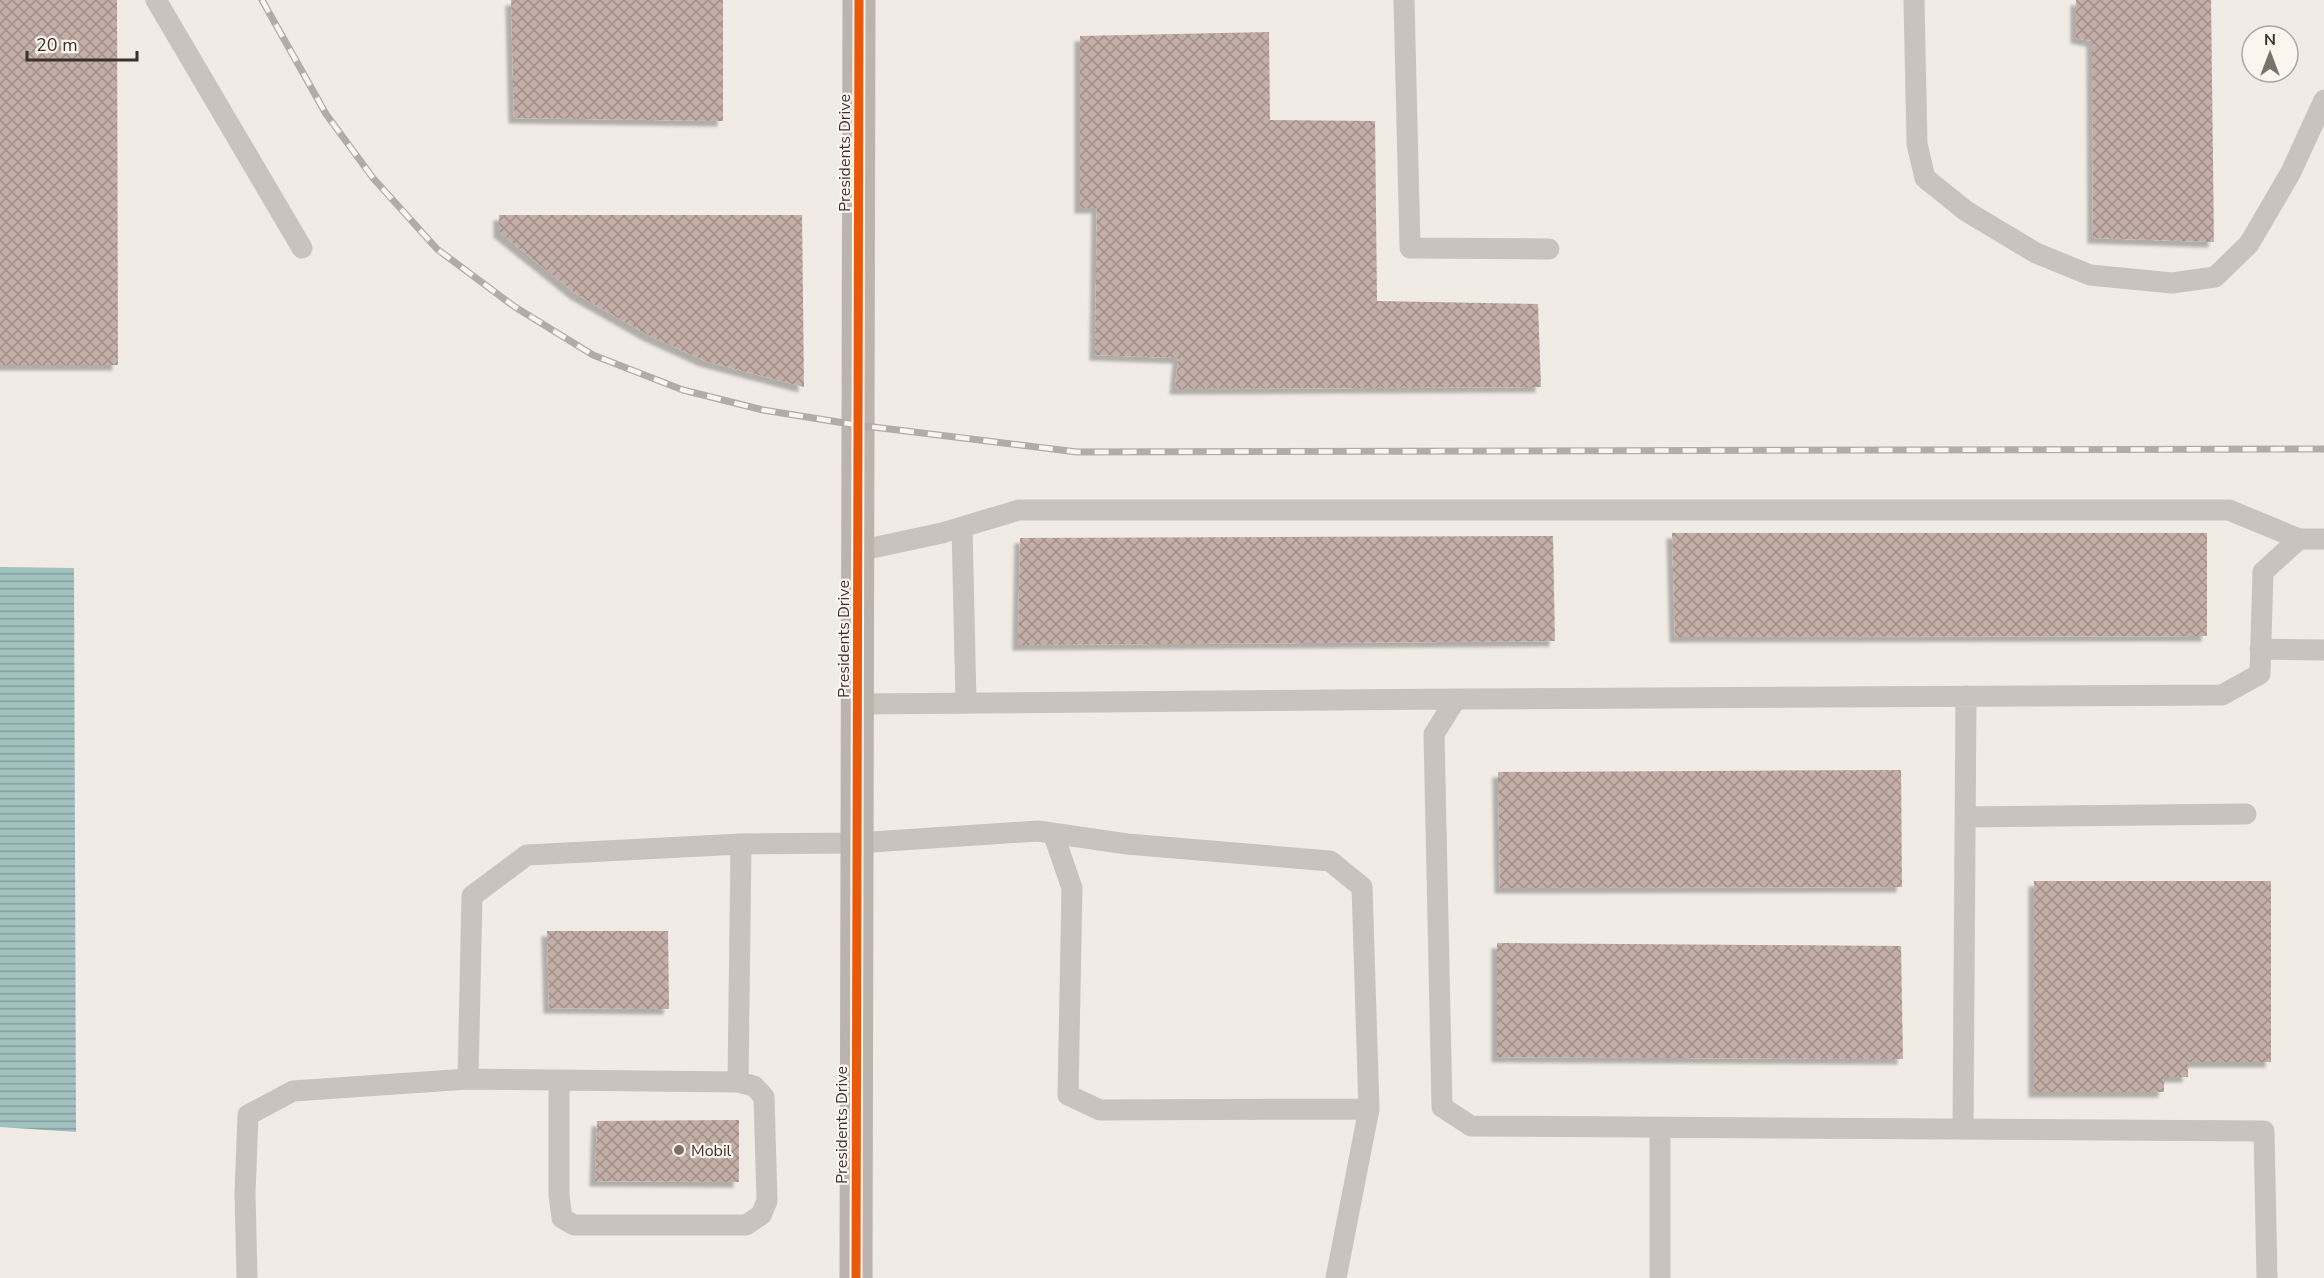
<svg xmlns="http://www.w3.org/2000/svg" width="2324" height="1278" viewBox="0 0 2324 1278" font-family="'Nunito Sans',sans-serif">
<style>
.water{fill:url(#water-rules)}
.building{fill:url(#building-cross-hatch);filter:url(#shadow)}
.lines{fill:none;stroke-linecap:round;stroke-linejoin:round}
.lane{stroke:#c9c3be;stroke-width:21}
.secondary{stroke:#bab3ae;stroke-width:33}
.rail-casing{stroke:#b1aca8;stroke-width:7}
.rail{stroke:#fbf5ee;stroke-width:4.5;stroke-dasharray:14;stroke-linecap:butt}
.cycleway-casing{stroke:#fbf5ee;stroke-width:13}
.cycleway{stroke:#e8590c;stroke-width:9}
.poi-dot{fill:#7a716c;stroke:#fbf5ee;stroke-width:2}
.labels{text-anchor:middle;stroke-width:4.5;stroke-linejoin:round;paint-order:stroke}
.street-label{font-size:16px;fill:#3b302b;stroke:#fbf5ee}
.poi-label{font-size:16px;fill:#3b302b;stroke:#fbf5ee;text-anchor:start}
</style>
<defs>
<pattern id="water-rules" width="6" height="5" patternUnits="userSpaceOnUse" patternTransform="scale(1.5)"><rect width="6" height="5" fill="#a1c2c1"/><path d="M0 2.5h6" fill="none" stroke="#849e9d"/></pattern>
<pattern id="building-cross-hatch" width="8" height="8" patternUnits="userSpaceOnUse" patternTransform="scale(1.5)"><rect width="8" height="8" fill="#c3afa7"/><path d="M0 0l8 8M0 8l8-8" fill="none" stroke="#a08f88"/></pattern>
<filter id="shadow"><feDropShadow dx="-5.5" dy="5.5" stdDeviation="1.5" flood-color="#0004"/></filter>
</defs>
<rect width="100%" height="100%" fill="#f0ebe5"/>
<!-- water -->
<path class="water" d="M0 567 74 568 76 1132 0 1127Z"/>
<!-- building -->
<path class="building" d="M0 0H117L118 365H0Z
M511 0H723V121L514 118Z
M2076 0H2211L2214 242 2093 238 2092 41 2076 38Z
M1269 32 1270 120 1375 121 1377 301 1538 304 1541 387 1175 389 1178 358 1095 355 1097 208H1080V36Z
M499 215H802L804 387 705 361 648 335 576 294 499 232Z
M1672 533H2207V636L1675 637Z
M1553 536 1555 641 1018 645 1020 538Z
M1901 770 1902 887 1500 888 1498 772Z
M2034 881H2271V1062H2188V1077H2164V1092H2034Z
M547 931H668L669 1009 549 1008Z
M1497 943 1901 946 1903 1059 1497 1057Z
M739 1120V1182L595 1181 597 1121Z"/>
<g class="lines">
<!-- lane -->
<path class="lane" d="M156 0 302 248
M1404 0 1410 248 1549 249
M1914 0 1917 144 1925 178 1966 211 2036 253 2090 275 2172 283 2215 277 2249 244 2291 172 2324 100
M962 527 966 702
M858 551 942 533 1019 510H2229L2299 539
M2260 649 2324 650
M858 704 1456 699
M1965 817 2246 814
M1053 833 1072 888 1068 1095 1100 1110 1369 1109
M468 1079 738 1082 741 844
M559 1080V1195L562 1218 574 1225H746L761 1215 767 1201 764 1097 754 1086 738 1082
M1660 1128V1278
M1963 1129 1966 696
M247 1278 245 1194 248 1115 293 1091 468 1079 472 896 527 855 741 844 857 843 1038 831 1127 844 1330 861 1362 887 1369 1109 1336 1278
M2267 1278 2264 1131 1471 1126 1442 1107 1434 734 1456 699 2222 695 2260 674 2263 572 2299 539H2324"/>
<!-- secondary -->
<path class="secondary" d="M856 1278 859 0"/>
<!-- rail casing -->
<g class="rail-casing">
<path id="rail" d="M262 0 326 114 373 178 437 249 515 307 593 355 683 390 763 410 857 425 1077 452 2324 449"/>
</g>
<!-- rail -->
<use href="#rail" class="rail"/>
<!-- cycleway casing -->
<g class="cycleway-casing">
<path id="cycleway" d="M856 1278 859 0"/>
</g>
<!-- cycleway -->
<use href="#cycleway" class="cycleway"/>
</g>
<!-- markers -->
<circle class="poi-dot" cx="679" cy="1150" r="6"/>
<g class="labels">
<!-- street labels -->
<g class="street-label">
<text transform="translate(844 153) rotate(-90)" y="6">Presidents Drive</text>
<text transform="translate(843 639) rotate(-90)" y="6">Presidents Drive</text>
<text transform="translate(841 1125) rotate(-90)" y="6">Presidents Drive</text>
</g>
<!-- poi labels -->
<g class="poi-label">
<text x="691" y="1156">Mobil</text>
</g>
</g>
<!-- north arrow -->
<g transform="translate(2270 54)"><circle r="28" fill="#fbf5ee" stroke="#aea6a0" stroke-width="1.5"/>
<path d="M0-4.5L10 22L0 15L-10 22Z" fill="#7a716c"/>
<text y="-9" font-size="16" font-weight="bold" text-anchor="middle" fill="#3b302b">N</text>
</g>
<!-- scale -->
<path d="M27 51v9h110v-9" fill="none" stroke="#3b302b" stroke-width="3"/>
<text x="36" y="51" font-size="18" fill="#3b302b" stroke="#fbf5ee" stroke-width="4.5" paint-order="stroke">20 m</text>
</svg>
